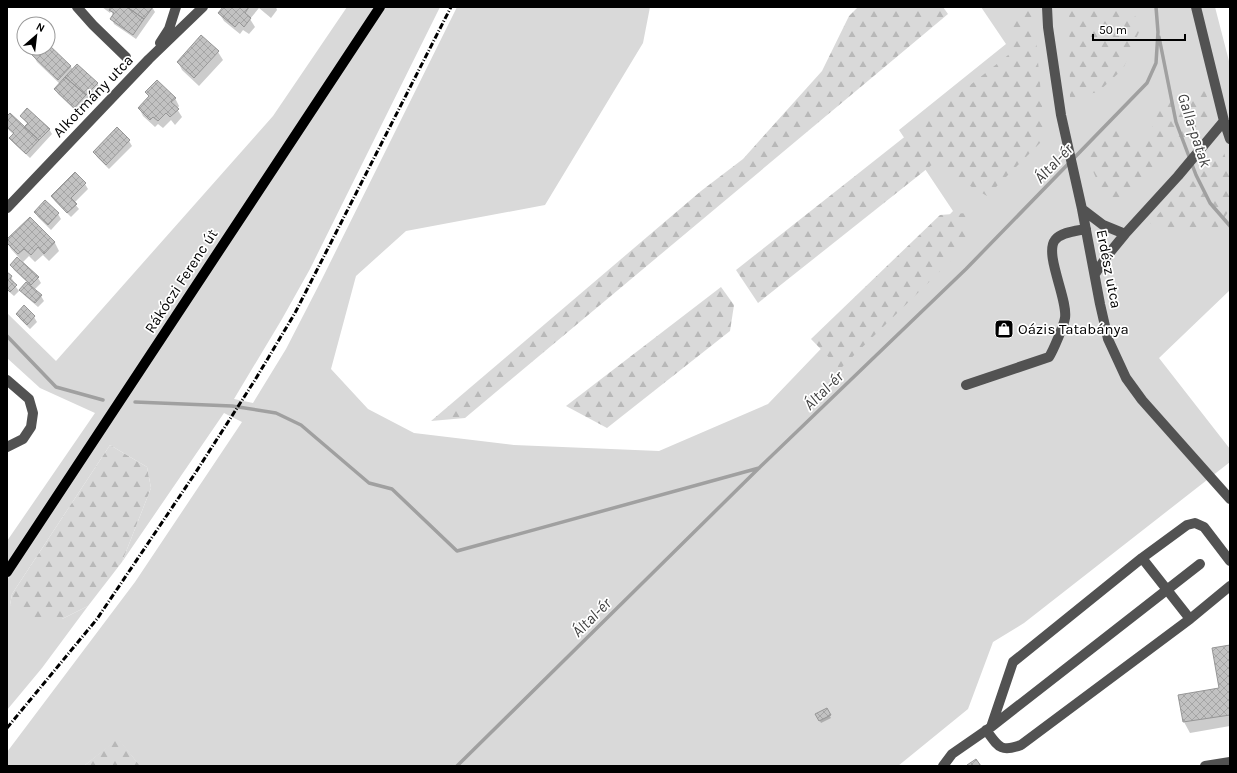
<svg xmlns="http://www.w3.org/2000/svg" width="1237" height="773" viewBox="0 0 1237 773" font-family="Karla,sans-serif">
<style>
.green{fill:#d9d9d9}
.forest{fill:url(#forest-firs)}
.shadow{fill:#0003}
.lines{fill:none;stroke-linecap:round;stroke-linejoin:round}
.stream{stroke:#a0a0a0;stroke-width:3.5}
.building{fill:url(#building-cross-hatch);stroke:#969696}
.major-casing{stroke:#dbdbdb;stroke-width:12}
.minor{stroke:#525252;stroke-width:10}
.major{stroke:#000;stroke-width:10}
.rail{stroke:#000;stroke-width:3;stroke-dasharray:6 2 1 2;stroke-linecap:butt}
.labels{text-anchor:middle;stroke-width:3.5;stroke-linejoin:round;paint-order:stroke}
.street-label{font-size:15px;fill:#000;stroke:#fff}
.poi-label{font-size:15px;fill:#000;stroke:#fff;text-anchor:start}
.water-label{font-size:16px;font-style:italic;fill:#414141;stroke:#fff}
</style>
<defs>
<pattern id="forest-firs" width="22" height="20" patternUnits="userSpaceOnUse"><rect width="22" height="20" fill="#d9d9d9"/><path d="M5 1l3.5 6h-7zM16 11l3.5 6h-7z" fill="#b8b8b8"/></pattern>
<pattern id="building-cross-hatch" width="8" height="8" patternUnits="userSpaceOnUse"><rect width="8" height="8" fill="#c2c2c2"/><path d="M0 0l8 8M0 8l8-8" fill="none" stroke="#a5a5a5"/></pattern>
</defs>
<rect width="100%" height="100%" fill="#fff"/>
<!-- green -->
<path class="green" d="M347 7H440L310 269 282 319 234 399 253 403 286 349 322 279 457 7H650L643 43 545 205 406 231 356 276 331 369 368 409 414 433 514 445 659 451 768 404 953 211 899 130 1006 44 981 7H1215L1230 65V290L1159 358 1230 449V462L1024 623 993 642 968 709 898 766H140L118 739 84 766H7V752L135 582 242 422 224 413 122 562 151 488 147 467 110 445 12 594 10 605 62 619 88 606 42 668 7 710V541L95 413 40 388 7 358V313L56 361 273 116Z"/>
<!-- forest -->
<path class="forest" d="M858 7H943L948 14 465 418 431 421 701 191 743 159 822 71 849 16Z
M1011 7H1033L1045 138 987 196 933 164 758 303 736 270 1012 52Z
M1069 7H1133L1139 32 1123 69 1098 92 1070 98Z
M1204 85 1213 121 1123 204 1102 192 1087 157 1114 130 1130 132 1140 144 1152 137V109Z
M1222 146 1230 173V209L1217 229 1158 230 1150 223Z
M966 213 970 242 840 369 811 339 940 215Z
M721 287 734 305 730 331 607 428 566 406Z
M110 445 147 467 151 488 122 562 88 606 62 619 33 622 10 605 12 594Z
M118 738 140 766H84Z"/>
<!-- shadow -->
<path class="shadow" d="M102 7H152L155 12 136 39 114 24 112 19 113 15 111 11 110 13Z
M225 7H276L277 10 271 18 259 8 250 19 255 27 249 34 243 30 240 34 224 21 219 13Z
M201 37 218 52 223 60 199 86 182 70 178 62Z
M48 45 71 67 73 70 97 83 100 88 77 112 58 94 55 89 60 84 37 62 33 55 39 48H48Z
M146 92 175 98 179 106 177 109 182 117 175 125 171 120 163 128 158 124 155 127 143 116 139 108 149 97Z
M21 116 49 129 52 134 30 158 14 143 11 138 14 135 7 128V117L24 128 28 125Z
M117 128 129 141 132 146 109 169 97 157 94 152Z
M75 173 85 184 88 189 74 203 79 209 71 217 55 201 52 196Z
M35 212 58 214 61 219 51 230 38 217Z
M30 218 55 243 59 251 49 261 43 255 35 262 29 256 23 262 11 249 7 242V241Z
M11 265 38 278 41 283 34 290 41 296 44 301 38 307 24 295 21 290 27 282 14 270Z
M7 273 11 277 14 282 13 283 19 291 14 296 7 290Z
M17 314 34 317 37 322 30 329 20 319Z
M1230 646V726L1190 733 1184 722 1179 696 1220 689Z
M826 709 831 718 821 723 816 714Z"/>
<g class="lines">
<!-- stream -->
<path class="stream" d="M1159 37 1176 122 1196 175 1210 203 1230 226
M7 336 56 387 103 400
M135 402 232 406 276 413 301 425 369 483 392 489 457 551 759 468
M457 766 759 468 966 269 1147 83 1156 63 1158 32 1156 7"/>
</g>
<!-- building -->
<path class="building" d="M111 7H127L144 19 133 35 110 19 114 13 109 10Z
M127 7H153L144 19Z
M223 7H249L245 13 251 18 244 27 239 22 235 27 218 13Z
M201 35 219 51 194 78 177 62Z
M48 44 71 66 58 80 31 54 38 48H48Z
M77 64 98 83 86 95 65 77Z
M65 77 86 95 74 108 54 89Z
M157 80 176 98 171 102 179 109 170 117 166 113 158 121 153 117 150 120 138 108 149 96 145 92Z
M27 108 50 129 39 140 24 127 28 123 20 116Z
M10 113 39 140 26 154 9 138 14 133 7 127V116Z
M117 127 130 140 106 165 93 152Z
M75 172 86 183 71 198 77 204 67 213 51 196Z
M45 200 59 213 48 225 34 212Z
M30 217 55 242 44 254 38 247 31 255 24 249 18 254 7 243V239Z
M17 257 39 277 31 285 10 265Z
M7 272 12 276 10 279 17 285 10 292 7 289Z
M26 282 42 295 35 303 19 290Z
M24 305 35 316 27 325 16 314Z
M1230 645V715L1183 722 1178 695 1219 688 1212 648Z
M827 708 831 715 819 721 815 714Z
M976 759 981 766H968L967 765Z"/>
<g class="lines">
<!-- major casing -->
<g class="major-casing">
<path id="major" d="M7 572 380 7"/>
</g>
<!-- minor -->
<path class="minor" d="M77 7 93 25 126 57
M1047 7 1048 27 1061 115 1082 209 1100 304 1108 339 1126 378 1142 400 1230 499
M1196 7 1224 121 1230 139
M160 43 169 29 176 7
M7 208 149 59 203 7
M1082 209 1103 225 1125 234
M1095 274 1107 256 1125 234 1178 176 1224 121
M7 380 29 399 33 413 31 427 23 439 7 447
M966 385 1049 357C1053 351 1064 325 1065 318 1068 299 1044 254 1055 240 1061 232 1076 231 1086 229
M1142 558 1190 619
M991 727 1013 662 1142 558 1187 525 1195 523 1204 527 1230 561
M986 730C998 746 1000 753 1021 745L1190 619 1230 586
M943 766 952 754 991 727 1200 564
M1205 766 1230 762"/>
<!-- major -->
<use href="#major" class="major"/>
<!-- rail -->
<path class="rail" d="M7 728 97 619 194 475 255 380 295 313 451 7"/>
</g>
<!-- icons -->
<defs>
<g id="shop-square" transform="scale(1)"><rect x="-9" y="-9" width="18" height="18" rx="4" fill="#000" stroke="#fff"/><path d="M-5-2.5h2.3a2.7 3.5 0 0 1 5.4 0H5L5.5 6h-11ZM-1.5-2.5h3a1.5 2.3 0 0 0-3 0Z" fill="#fff"/></g>
</defs>
<g fill-rule="evenodd">
<use href="#shop-square" x="1004" y="329"/>
</g>
<g class="labels">
<!-- street labels -->
<g class="street-label">
<text transform="translate(93 96) rotate(-46)" y="5">Alkotmány utca</text>
<text transform="translate(1109 269) rotate(79)" y="5">Erdész utca</text>
<text transform="translate(181 281) rotate(-57)" y="5">Rákóczi Ferenc út</text>
</g>
<!-- poi labels -->
<g class="poi-label">
<text x="1018" y="334">Oázis Tatabánya</text>
</g>
<!-- water labels -->
<g class="water-label">
<text transform="translate(1195 130) rotate(72)" y="6">Galla-patak</text>
<text transform="translate(1053 163) rotate(-46)" y="6">Által-ér</text>
<text transform="translate(823 390) rotate(-44)" y="6">Által-ér</text>
<text transform="translate(591 617) rotate(-45)" y="6">Által-ér</text>
</g>
</g>
<!-- border -->
<rect width="1237" height="773" fill="none" stroke="#000000" stroke-width="16"/>
<!-- north arrow -->
<g transform="translate(36 36) rotate(28)"><circle r="19" fill="#ffffff" stroke="#999999"/>
<path d="M0-3L7 15L0 10L-7 15Z" fill="#000000"/>
<text y="-6" font-size="11" font-weight="bold" text-anchor="middle" fill="#000000">N</text>
</g>
<!-- scale -->
<path d="M1093 34v6h92v-6" fill="none" stroke="#000000" stroke-width="2"/>
<text x="1099" y="34" font-size="12" fill="#000000" stroke="#ffffff" stroke-width="3" paint-order="stroke">50 m</text>
</svg>
